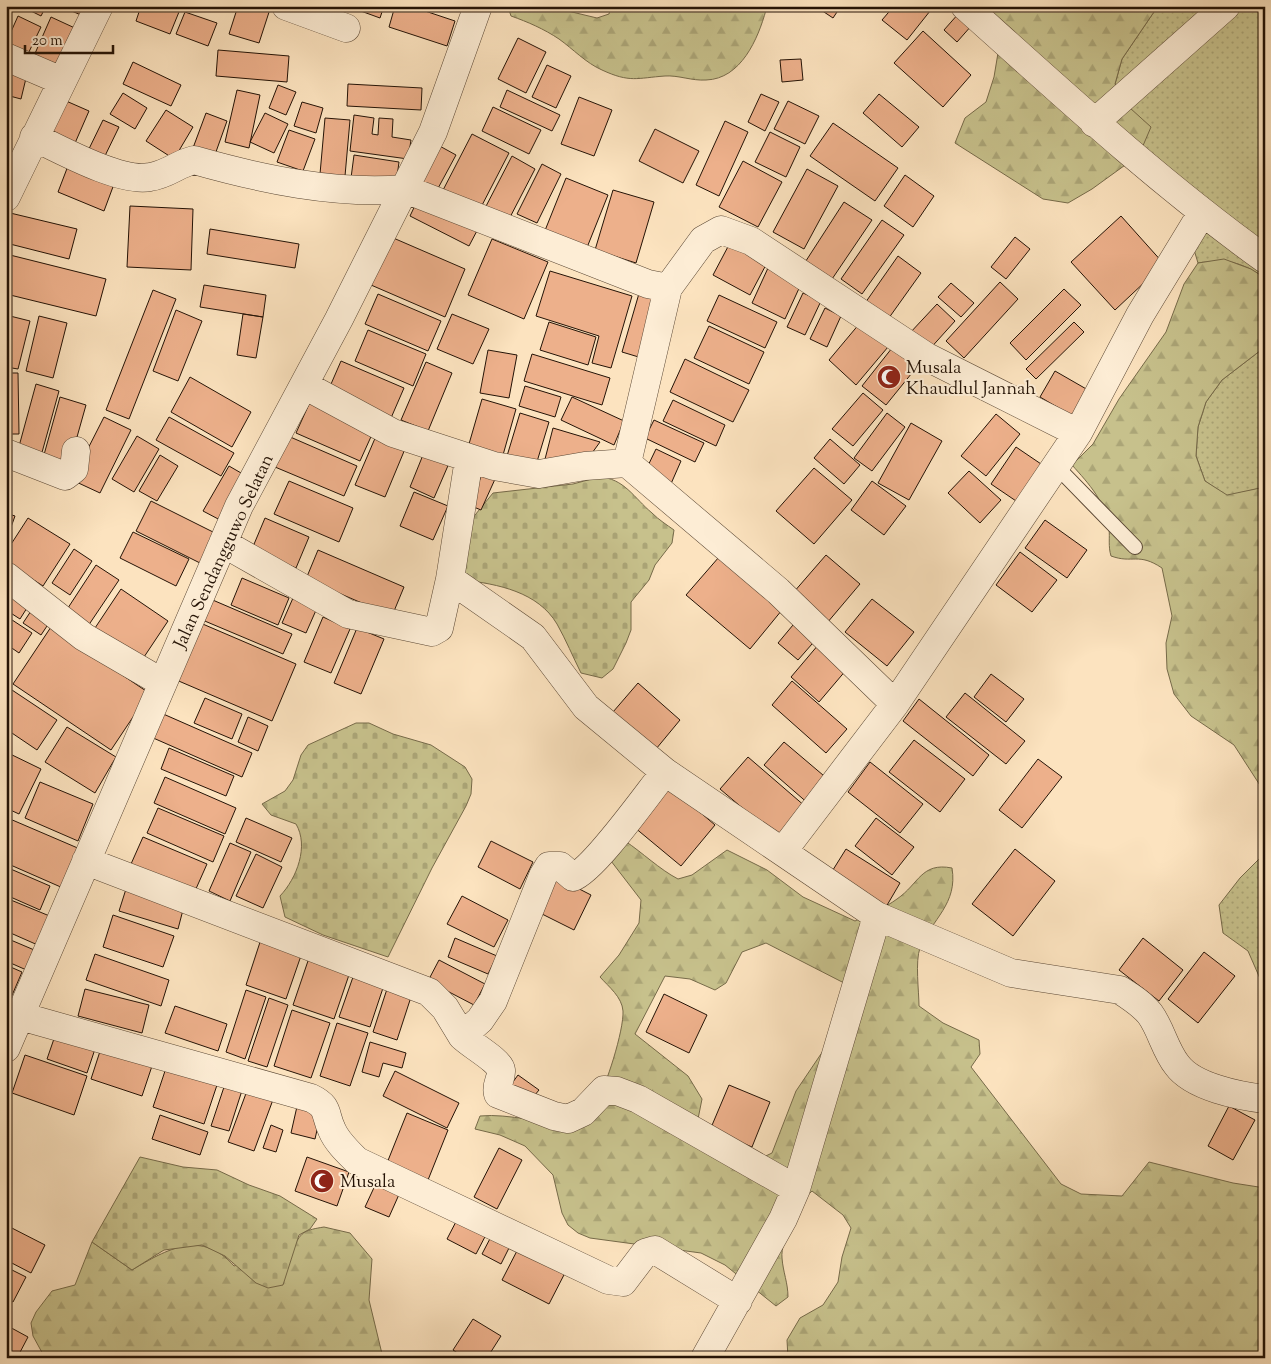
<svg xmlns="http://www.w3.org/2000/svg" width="1271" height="1364" viewBox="0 0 1271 1364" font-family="'Sorts Mill Goudy',serif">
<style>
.grass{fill:url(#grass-dots);stroke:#766a49}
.forest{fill:url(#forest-firs);stroke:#766a49;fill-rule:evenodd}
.cemetery{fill:url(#cemetery-stones);stroke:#766a49}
.building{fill:#edb08b;stroke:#241306}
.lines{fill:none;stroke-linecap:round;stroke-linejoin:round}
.lane-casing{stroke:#5a4734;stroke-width:16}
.street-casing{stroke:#5a4734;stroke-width:29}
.lane{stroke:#fdedd5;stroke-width:14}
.street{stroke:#fdedd5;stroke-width:28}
.labels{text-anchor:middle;stroke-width:4;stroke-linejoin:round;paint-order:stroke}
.poi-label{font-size:18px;fill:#241306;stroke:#fdedd5;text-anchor:start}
.street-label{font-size:18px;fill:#241306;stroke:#fdedd5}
</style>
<defs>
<pattern id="grass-dots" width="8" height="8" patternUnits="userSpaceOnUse" patternTransform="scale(1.25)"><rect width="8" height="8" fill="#c7c18c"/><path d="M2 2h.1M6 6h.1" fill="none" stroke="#aba577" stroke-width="1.8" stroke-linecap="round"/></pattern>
<pattern id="forest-firs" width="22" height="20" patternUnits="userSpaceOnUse" patternTransform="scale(1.25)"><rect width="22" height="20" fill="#c7c18c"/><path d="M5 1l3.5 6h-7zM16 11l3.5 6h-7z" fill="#aba577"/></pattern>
<pattern id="cemetery-stones" width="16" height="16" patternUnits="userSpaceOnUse" patternTransform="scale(1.25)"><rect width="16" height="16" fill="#c7c18c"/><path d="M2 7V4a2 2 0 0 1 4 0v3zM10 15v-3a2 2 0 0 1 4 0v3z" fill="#aba577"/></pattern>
</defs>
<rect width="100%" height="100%" fill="#fce3bf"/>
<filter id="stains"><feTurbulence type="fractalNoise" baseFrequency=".004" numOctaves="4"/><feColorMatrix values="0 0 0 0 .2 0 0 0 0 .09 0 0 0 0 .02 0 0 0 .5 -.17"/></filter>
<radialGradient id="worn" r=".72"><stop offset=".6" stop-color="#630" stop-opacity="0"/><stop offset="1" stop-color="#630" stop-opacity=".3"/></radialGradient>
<!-- grass -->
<path class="grass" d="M1158 6H1247L1265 11V278C1239 261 1228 259 1198 263L1192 243 1208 201 1139 155 1130 108 1115 84 1122 59Z
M1265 347V487L1227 496 1205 481 1196 456 1198 427 1206 402 1222 380Z
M1265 853V990L1248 951 1223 933 1219 905 1240 878Z"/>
<!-- forest -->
<path class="forest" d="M513 6H547L597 18 609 14 611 6H654L671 10 690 6H764L766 10C758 39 741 79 706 80 692 81 678 75 665 76 637 78 630 83 602 70 586 63 573 49 559 39 544 29 528 22 511 16L509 10Z
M980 6H1158L1122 59 1115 84 1130 108 1151 127 1139 155 1092 189 1068 203 1043 199 955 143 965 118 986 102 994 77 998 53Z
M1224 259 1251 269 1265 278V347L1222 380 1206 402 1198 427 1196 456 1205 481 1227 495 1265 487V793L1234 745 1191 716 1174 694 1167 669 1166 643 1172 616 1162 568C1138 552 1133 564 1111 556 1108 546 1110 538 1109 529 1106 502 1089 484 1072 465L1093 444 1119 399 1166 332 1184 284 1198 263Z
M625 841C643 853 659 869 678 879L692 875 727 850 767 870 803 897 855 921C869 914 885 908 897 899 919 884 921 862 952 868 958 904 932 919 920 948 915 961 919 992 919 1006L943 1023 979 1040 980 1054 971 1067 1061 1184 1081 1194 1122 1196 1149 1162 1233 1183 1265 1188V1358H788L787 1340 800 1318 823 1305 838 1282 842 1257 851 1228 843 1215 812 1191C800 1202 780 1241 782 1258 783 1272 788 1283 788 1297L776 1306 725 1265 701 1253 590 1238 578 1233 568 1225 562 1213 553 1175 525 1146 500 1135 475 1129 480 1116C510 1113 542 1125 572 1121 578 1120 594 1109 596 1103 606 1087 624 1030 623 1011 622 997 609 987 600 977L619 955 639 923 641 900 611 861ZM766 943 846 984 823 1051 796 1091 772 1153 745 1166 697 1124 702 1099 688 1076 635 1034 665 976 690 979 715 990 726 983 742 952Z
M324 1227 350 1233 372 1259 369 1300 383 1358H45L33 1336 31 1323 36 1312 52 1291 75 1285 92 1242 132 1270C167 1249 202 1229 234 1266L294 1247C301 1231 306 1230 324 1227Z"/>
<!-- cemetery -->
<path class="cemetery" d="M599 477C624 478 634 498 652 513 659 520 667 525 674 530L672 543 655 565 649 580 631 602V630L626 643 613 669 602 678 581 673C573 657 566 640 557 624 538 592 498 584 463 580L453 542 493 493 573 484Z
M356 723H369L393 734 431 745 465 767 472 779 471 794 466 806 432 868 388 957 323 935 285 917 280 896C297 878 309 846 296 824L271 815 262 804 285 791 293 780 301 755 308 745Z
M140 1157 183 1167 217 1170 249 1185 280 1196 317 1219 310 1229 299 1235 283 1285 268 1288 256 1283 225 1256 202 1245 164 1250 132 1270 92 1242Z"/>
<!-- building -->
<path class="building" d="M21 6H46L41 16Z
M60 6H84L81 15Z
M141 6 181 7 170 34 136 21Z
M238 6H271L259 43 229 34Z
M347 6H384L380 18Z
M395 6H410L455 21 447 46 389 27Z
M815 6H841L833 18Z
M894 6H934L907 40 882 20Z
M185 12 217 23 208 46 176 34Z
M959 13 972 25 957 42 944 30Z
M18 16 41 27 26 58 6 49V43Z
M51 17 77 29 59 70 33 58Z
M923 31 971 75 943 107 894 63Z
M518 38 546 52 526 93 498 79Z
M218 50 289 56 287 82 216 76Z
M801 59 803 80 782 82 780 60Z
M133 62 181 85 171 106 123 84Z
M547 65 571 76 556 108 532 97Z
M6 68 27 74 21 99 6 95Z
M348 84 422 88 421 110 347 106Z
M278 85 296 92 286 115 269 108Z
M237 90 260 95 249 148 225 142Z
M507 90 560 115 552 131 500 107Z
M123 93 147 108 135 129 110 114Z
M761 94 779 102 765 131 748 122Z
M879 94 919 127 902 147 863 113Z
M57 97 89 111 72 150 39 136Z
M579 97 612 110 594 156 561 144Z
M788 101 819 116 805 144 774 129Z
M302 102 323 108 316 133 294 126Z
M493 107 541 130 529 154 482 131Z
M166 110 193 127 174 159 146 141Z
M206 113 227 121 212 163 190 156Z
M265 113 288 124 274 153 250 142Z
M354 115 374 118 372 134 378 135 379 118 393 119 392 137 411 140 408 159 350 151Z
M325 118 350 120 345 176 320 174Z
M103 120 119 127 102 162 86 155Z
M725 121 748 132 719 196 696 185Z
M833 123 898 168 875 201 810 156Z
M655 129 699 151 683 183 639 161Z
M289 130 315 139 303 171 277 162Z
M770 132 800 147 786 177 755 162Z
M472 134 509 153 478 213 441 194Z
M436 144 456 155 436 192 416 181Z
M354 155 399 162 396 184 351 178Z
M512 156 535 169 506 225 483 212Z
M71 158 117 176 104 211 58 192Z
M743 161 782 182 758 227 719 207Z
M542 164 561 174 537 223 517 214Z
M807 169 838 186 804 249 773 232Z
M905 175 934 196 913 227 884 206Z
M566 178 608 195 586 250 544 233Z
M613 190 654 202 636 263 595 250Z
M420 195 480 225 469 246 410 216Z
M844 202 872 220 828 285 802 267Z
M130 206 193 209 191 270 127 267Z
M6 212 77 229 69 259 6 243Z
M1121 216 1164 264 1115 310 1071 262Z
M882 220 904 235 862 294 841 279Z
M210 229 299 244 295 268 207 254Z
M391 237 465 269 445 317 371 285Z
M1015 237 1030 249 1006 279 991 267Z
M492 239 548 262 524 319 468 295Z
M731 241 768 261 750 295 713 275Z
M6 254 106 279 96 316 6 294Z
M898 256 921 273 886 322 863 306Z
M768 268 801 284 785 319 752 303Z
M550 271 632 296 611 368 592 363 599 336 536 316Z
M1000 282 1018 299 964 358 946 341Z
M951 283 974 303 961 317 938 297Z
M204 285 266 295 263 317 200 307Z
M1064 289 1081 305 1026 360 1010 343Z
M153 290 176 299 129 419 106 410Z
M640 290 661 296 642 358 622 352Z
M803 293 821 301 805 335 787 327Z
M378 294 441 321 428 351 365 324Z
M719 295 777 322 765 348 707 321Z
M937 304 955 321 928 351 909 334Z
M825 308 841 316 827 347 810 339Z
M176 310 202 321 178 381 153 371Z
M243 314 263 317 256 358 237 355Z
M452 314 489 329 473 364 437 349Z
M6 315 30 321 18 369 6 367Z
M39 316 67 323 53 378 26 371Z
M549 322 596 337 588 365 540 350Z
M1074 322 1084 332 1036 379 1026 369Z
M860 323 888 347 856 385 829 360Z
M709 326 764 352 749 384 694 358Z
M368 330 426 354 413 386 355 361Z
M892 348 916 368 886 405 862 386Z
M488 350 517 355 509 398 480 393Z
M532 354 610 378 602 405 524 381Z
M685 359 749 390 733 422 670 392Z
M341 361 404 388 391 418 328 391Z
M426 362 452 373 428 431 401 420Z
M1055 371 1095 394 1079 420 1040 397Z
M6 373H18L19 434H6Z
M190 377 251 412 232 447 171 412Z
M36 384 59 391 41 456 18 450Z
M525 386 561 397 555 417 519 406Z
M863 393 883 410 853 446 832 429Z
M60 397 86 405 68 469 42 462Z
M572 397 624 421 614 445 561 420Z
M482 399 516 409 503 455 469 444Z
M673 400 725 425 716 446 663 421Z
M310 402 374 430 360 461 296 433Z
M520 413 549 422 536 465 507 456Z
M887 413 905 427 872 471 854 458Z
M996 414 1020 434 986 476 961 456Z
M104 417 131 430 100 493 72 480Z
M169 417 234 453 221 476 156 440Z
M654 420 704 443 695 462 645 438Z
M911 423 942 441 909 500 878 483Z
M553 428 600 442 587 460 544 463Z
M137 436 159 449 134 492 112 479Z
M288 436 357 466 344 496 275 467Z
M376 436 405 449 385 497 355 485Z
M830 439 860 465 844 484 814 458Z
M1016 447 1044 466 1019 503 991 484Z
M656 449 681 461 670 486 644 474Z
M425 450 450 461 434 498 410 487Z
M160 455 178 466 157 501 139 491Z
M229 466 248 477 222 521 203 511Z
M814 468 852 500 814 544 776 511Z
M969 471 1001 500 980 523 948 493Z
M483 472 496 477 481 510 469 505Z
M289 481 353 508 339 542 274 514Z
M872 481 906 506 884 535 851 510Z
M414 492 448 506 433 540 400 526Z
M151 501 217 534 202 564 136 531Z
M6 513 15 516 6 541Z
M28 518 70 544 43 586 6 562V552Z
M265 518 309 537 296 568 252 549Z
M1045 520 1087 550 1067 578 1025 548Z
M133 532 189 559 176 586 120 558Z
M74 549 92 561 70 595 52 583Z
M318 550 404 587 392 616 306 579Z
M1020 552 1057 580 1032 612 996 585Z
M826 555 860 584 827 623 793 593Z
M719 557 782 610 750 649 686 595Z
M96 565 119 580 86 629 64 614Z
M242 578 289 598 278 625 231 605Z
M6 583 32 600 20 619 6 610Z
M121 589 168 621 140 663 93 631Z
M208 598 292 634 283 654 200 619Z
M293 598 317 608 306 633 282 623Z
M872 599 914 632 887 666 845 632Z
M33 608 51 620 41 635 23 623Z
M6 616 32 633 19 653 6 644Z
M323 617 350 629 331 673 304 662Z
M798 619 819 636 798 660 778 643Z
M198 622 296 664 272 721 174 679Z
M51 627 149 693 111 750 13 684Z
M357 628 384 639 361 694 334 683Z
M819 644 847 669 819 702 791 677Z
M991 674 1024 699 1006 722 974 697Z
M792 681 847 729 826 753 772 705Z
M638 683 680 720 656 749 613 712Z
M9 688 57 720 37 750 6 729V692Z
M965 693 1025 741 1006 764 946 717Z
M205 698 242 714 232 739 194 723Z
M919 699 989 755 973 776 903 721Z
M161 713 252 753 242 777 151 737Z
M248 717 268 726 258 751 238 742Z
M67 727 116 757 95 793 45 762Z
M914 740 965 779 940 812 889 772Z
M784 742 830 781 810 805 764 765Z
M169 748 234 776 226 796 161 769Z
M6 752 41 769 19 814 6 808Z
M748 757 806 807 779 839 720 789Z
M1038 759 1062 777 1022 828 999 810Z
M870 762 923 804 900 833 848 792Z
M165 777 236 808 225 834 154 803Z
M40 782 93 804 78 841 25 818Z
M669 786 715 825 681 866 634 827Z
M158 808 224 836 213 862 147 833Z
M246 818 292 838 281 862 236 842Z
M876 818 914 847 892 875 855 846Z
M10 819 80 849 63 888 6 863V828Z
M143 837 207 864 195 891 131 864Z
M491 841 533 862 520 889 478 867Z
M230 843 251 852 230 901 209 891Z
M846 849 900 883 886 907 831 873Z
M1015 849 1055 881 1013 936 972 904Z
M256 854 282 867 263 908 236 896Z
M6 867 50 886 40 910 6 895Z
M554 876 591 895 574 930 536 911Z
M126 889 184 906 178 929 119 911Z
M462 896 508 920 494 947 447 924Z
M6 898 52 917 40 946 6 931Z
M113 915 174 936 163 967 103 947Z
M263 933 304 947 286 999 246 985Z
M6 938 39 952 31 972 6 961Z
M455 938 497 956 488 974 448 957Z
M1143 938 1183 970 1159 1001 1119 970Z
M1204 952 1235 976 1198 1023 1168 999Z
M95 954 169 980 161 1006 86 980Z
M310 955 351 969 334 1019 293 1005Z
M439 960 485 984 474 1005 428 981Z
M6 965 22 972 10 1000 6 998Z
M353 977 383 988 370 1027 339 1017Z
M85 989 149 1005 142 1033 78 1016Z
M387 989 411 997 397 1040 373 1032Z
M246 990 266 997 245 1059 226 1052Z
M664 994 707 1015 689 1053 646 1032Z
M269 998 288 1005 267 1067 248 1061Z
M175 1006 227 1024 218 1051 165 1033Z
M292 1010 330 1023 311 1078 274 1066Z
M337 1023 368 1033 350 1086 320 1076Z
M56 1033 96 1046 87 1073 47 1059Z
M103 1042 154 1060 142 1096 91 1079Z
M370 1042 406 1053 402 1068 383 1063 379 1077 362 1072Z
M25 1055 87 1076 74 1115 12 1093Z
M169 1059 220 1076 204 1124 153 1107Z
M395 1071 459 1103 447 1128 383 1096Z
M228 1075 245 1081 229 1131 211 1126Z
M518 1075 539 1090 530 1101 510 1086Z
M729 1085 770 1102 752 1147 710 1130Z
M248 1088 274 1097 254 1151 228 1142Z
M298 1102 322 1108 315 1139 291 1133Z
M1229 1106 1255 1120 1233 1160 1208 1146Z
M407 1113 448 1130 428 1180 387 1163Z
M160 1115 208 1132 200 1155 152 1139Z
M271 1125 283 1130 276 1152 263 1148Z
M499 1148 522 1160 497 1209 474 1197Z
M307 1157 349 1172 337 1206 295 1191Z
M378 1179 401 1190 389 1217 365 1207Z
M460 1214 489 1229 476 1254 447 1239Z
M6 1225 45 1245 31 1273 6 1260Z
M494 1231 513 1240 501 1264 482 1254Z
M520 1245 567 1269 549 1304 502 1280Z
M6 1267 26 1277 13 1302 6 1299Z
M473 1319 501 1336 487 1358H465L453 1350Z
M6 1325 28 1337 17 1358H6Z"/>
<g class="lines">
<!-- lane casing -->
<g class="lane-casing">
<path id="lane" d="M1056 466 1135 547"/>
</g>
<!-- street casing -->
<g class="street-casing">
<path id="street" d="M286 6 346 28
M965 6C1063 94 1158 182 1265 259
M6 57 62 81
M1094 123 1226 6
M34 137C61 150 121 183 150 177 169 174 177 164 194 160 261 179 335 195 405 189L648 284 668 288 703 240 721 230 751 241 927 357 1078 433 895 704 783 851
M6 197 99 6
M304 385 393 433 494 466 539 474 585 466 627 463 778 591 895 704
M1078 433 1140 315 1202 213
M6 453 65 476 74 469 76 451
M469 459 450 579 533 637 586 707 665 772 877 916 1011 973 1120 990C1131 997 1142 1004 1150 1014 1161 1029 1165 1050 1177 1065 1193 1087 1239 1096 1265 1099
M627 463 668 288
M223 543 348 614 432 632 439 628 450 579
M6 576 84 637 163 683
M86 861 429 992 445 1008 462 1036 480 1020 493 1001 543 876 549 866H560L573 877C594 870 648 793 665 772
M20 1016 311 1098C330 1107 324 1114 332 1130 337 1142 348 1152 357 1161L608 1280 623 1282 645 1253 655 1250 738 1301
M462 1036C471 1045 500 1061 501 1070 502 1079 495 1085 498 1094L554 1116 568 1119 583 1112 604 1090 617 1091 638 1099 796 1189
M6 1048 239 506 339 319 433 132 478 6
M705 1358 783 1219 796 1189 877 916"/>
</g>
<!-- lane -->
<use href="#lane" class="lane"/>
<!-- street -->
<use href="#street" class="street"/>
</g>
<!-- icons -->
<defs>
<g id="mosque-disc" transform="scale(1.25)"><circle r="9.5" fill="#8f2418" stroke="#fdedd5"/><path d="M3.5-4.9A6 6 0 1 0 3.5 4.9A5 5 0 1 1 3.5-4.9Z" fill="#fff"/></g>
</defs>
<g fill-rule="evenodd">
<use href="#mosque-disc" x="889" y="377"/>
<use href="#mosque-disc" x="322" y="1181"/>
</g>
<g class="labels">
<!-- poi labels -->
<g class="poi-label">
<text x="906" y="373">Musala<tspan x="906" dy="21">Khaudlul Jannah</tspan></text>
<text x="340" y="1187">Musala</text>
</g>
<!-- street labels -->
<g class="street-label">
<text transform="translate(223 551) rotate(-65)" y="6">Jalan Sendangguwo Selatan</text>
</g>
</g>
<!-- margin -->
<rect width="1271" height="1364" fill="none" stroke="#fce3bf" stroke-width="25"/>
<rect x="8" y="8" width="1256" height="1349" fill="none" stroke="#241306" stroke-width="2.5"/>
<rect x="12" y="12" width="1246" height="1339" fill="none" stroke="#241306"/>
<!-- scale -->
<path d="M25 45v8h88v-8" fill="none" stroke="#241306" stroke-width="2.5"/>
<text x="32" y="45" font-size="15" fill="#241306" stroke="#fdedd5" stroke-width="4" paint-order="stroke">20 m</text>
<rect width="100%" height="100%" filter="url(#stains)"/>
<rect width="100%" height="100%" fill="url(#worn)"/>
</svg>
